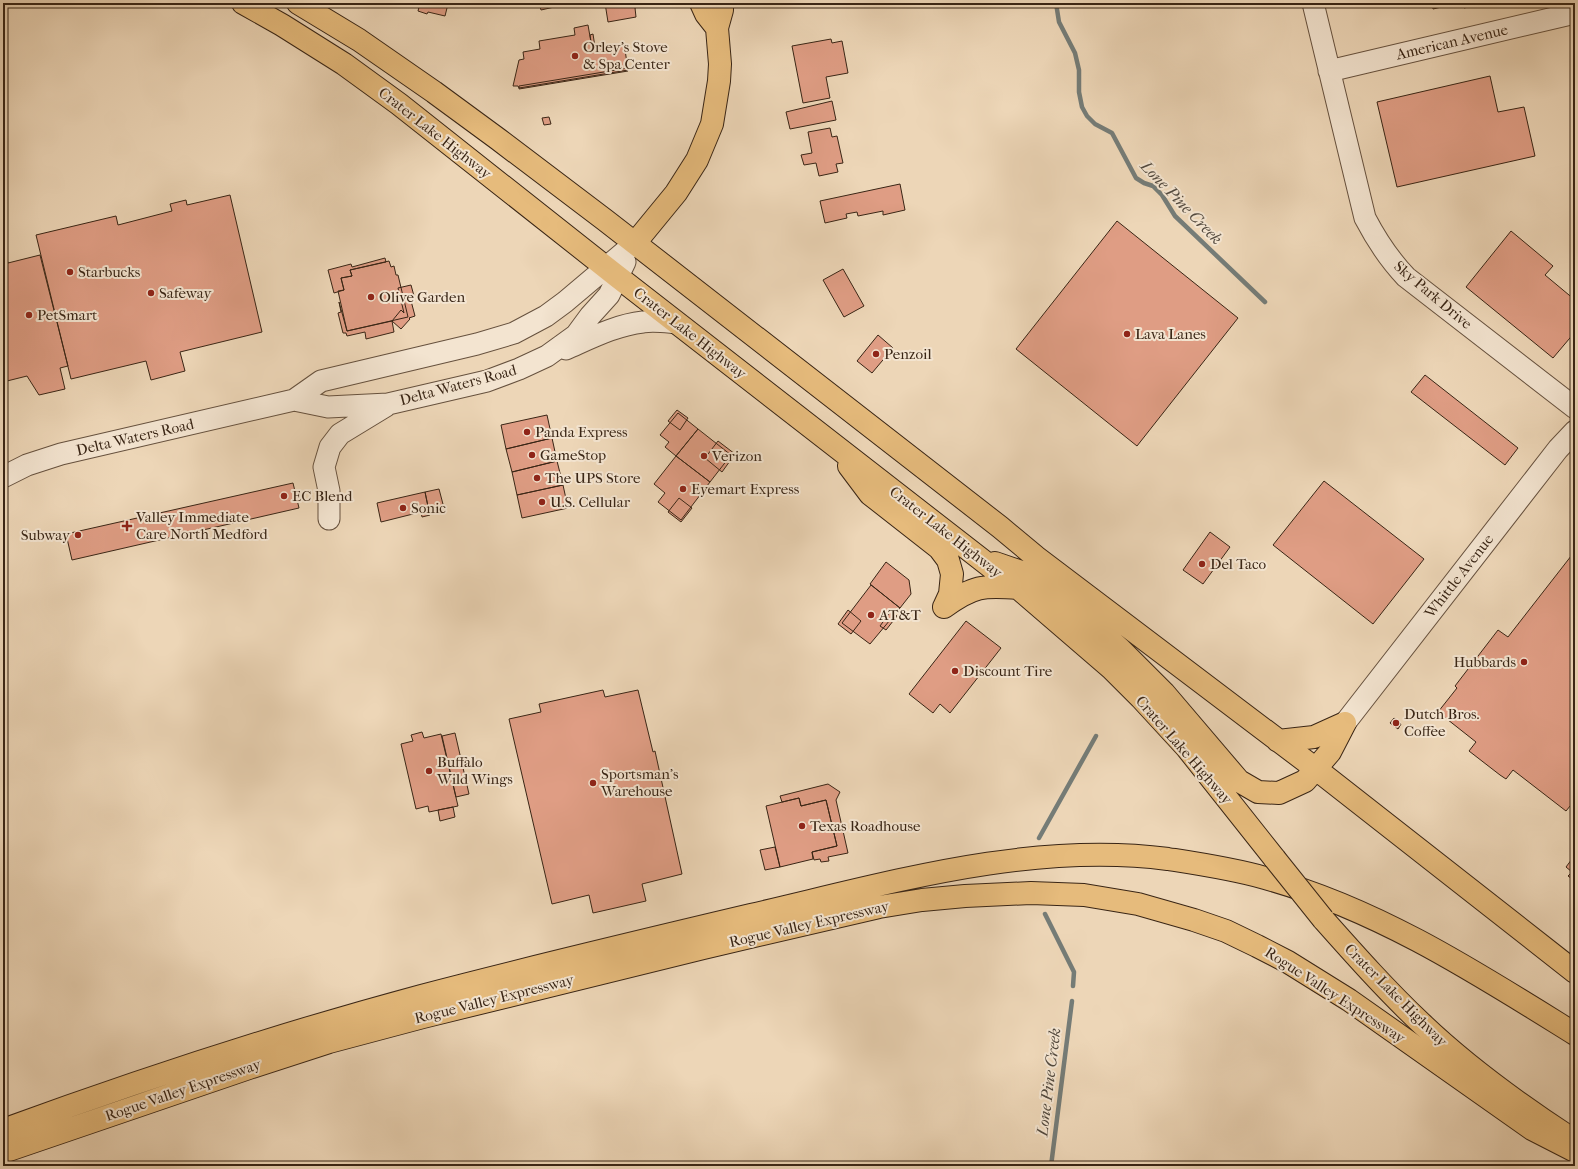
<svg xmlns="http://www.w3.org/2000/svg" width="1578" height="1169" viewBox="0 0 1578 1169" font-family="'IM FELL French Canon',serif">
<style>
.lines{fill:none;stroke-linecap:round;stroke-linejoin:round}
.stream{stroke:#757c77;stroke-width:4.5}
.building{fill:#df9d84;stroke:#392515}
.minor-casing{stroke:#66513e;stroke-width:23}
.major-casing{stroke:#392515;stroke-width:24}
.highway-casing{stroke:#392515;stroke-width:24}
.minor{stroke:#f3e4d0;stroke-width:21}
.major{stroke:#e6bb7c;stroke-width:22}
.highway{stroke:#e6bb7c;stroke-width:22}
.major-bridge-casing{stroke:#392515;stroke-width:24;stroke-linecap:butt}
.major-bridge{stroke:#e6bb7c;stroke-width:22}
.poi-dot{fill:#8f2418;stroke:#f3e4d0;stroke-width:1.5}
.labels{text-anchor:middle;stroke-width:4;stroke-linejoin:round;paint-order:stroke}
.street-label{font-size:15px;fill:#392515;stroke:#f3e4d0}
.poi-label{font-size:15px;fill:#392515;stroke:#f3e4d0;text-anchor:start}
.water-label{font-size:16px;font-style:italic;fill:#52493e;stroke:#f3e4d0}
</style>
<rect width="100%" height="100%" fill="#edd6b7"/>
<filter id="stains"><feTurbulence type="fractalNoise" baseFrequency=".005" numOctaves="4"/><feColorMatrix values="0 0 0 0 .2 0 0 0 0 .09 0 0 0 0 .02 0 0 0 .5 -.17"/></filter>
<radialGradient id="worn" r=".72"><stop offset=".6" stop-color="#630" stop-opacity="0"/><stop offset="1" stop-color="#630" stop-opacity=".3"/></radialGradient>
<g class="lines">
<!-- stream -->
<path class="stream" d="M1056 3 1059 22 1075 53 1079 70V92L1082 107 1087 116 1095 124 1112 133 1136 178 1144 183 1153 186 1162 195 1175 216 1265 302
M1039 838 1096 736
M1045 914 1074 972 1073 986
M1051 1166 1072 1001"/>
</g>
<!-- building -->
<path class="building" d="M420 3H451L450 5 448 4 445 16 428 12 427 14 418 11Z
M539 3H572L541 10Z
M605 3H637V7L635 8 636 17 608 22Z
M1432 3H1458L1433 9Z
M1463 3H1476L1477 5 1464 8Z
M588 25 592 48 624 43 628 70 519 88 518 86H513L519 60 524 59 523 52 540 49 539 41 575 35 574 28Z
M593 34 595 47 592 48 590 35Z
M831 39 832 43 842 41 848 73 826 77 830 98 803 103 792 46Z
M628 68V71L519 89V86Z
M1490 76 1498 112 1524 107 1535 156 1397 187 1377 102Z
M832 101 836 120 790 129 786 112Z
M549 117 551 124 544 125 542 118Z
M830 128 832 137 837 136 843 163 836 164 838 172 819 176 816 163 804 165 801 155 812 153 808 132Z
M900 184 905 210 883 215V211L858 216 857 212 846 214 847 218 825 223 820 201Z
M230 195 262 332 180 352 185 371 151 380 146 361 71 379 36 235 116 216 118 225 172 211 170 204 186 200 187 205Z
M1117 221 1238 318 1137 446 1016 349Z
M1511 231 1553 266 1545 275 1575 300V332L1553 358 1466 287Z
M40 255 68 366 60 368 65 389 39 395 27 376 3 382V260L7 259 8 263Z
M385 258 386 262 350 270 352 276 341 278 344 290 334 293 328 270 351 264 352 267Z
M389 261 391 267 394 266 396 275H398L408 317 347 331 338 291 344 290 341 278 352 276 350 270Z
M843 269 864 306 844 317 823 280Z
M411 285 414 296 410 297 415 316 409 318 410 319 401 329 392 321 401 310 404 313 398 288Z
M339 302 347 331 392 321 394 332 366 339 365 332 347 336 346 333H343L338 313 341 312Z
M878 335 893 348 872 373 857 361Z
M1425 375 1518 448 1505 465 1411 392Z
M677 410 688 418 680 430 668 421Z
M678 413 698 429 676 456 665 447 669 442 660 435Z
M547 415 552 438 506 449 501 425Z
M698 429 731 455 710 482 676 456Z
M552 438 557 461 512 472 506 449Z
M718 441 735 454 722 472 705 458Z
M676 456 710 482 681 520 658 502 665 493 654 484Z
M557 461 563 485 517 495 512 472Z
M1324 481 1424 559 1373 624 1273 545Z
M293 483 299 508 72 560 66 534Z
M563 485 568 508 522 518 517 495Z
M439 489 444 508 429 512 425 492Z
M425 492 430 515 422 517 421 512 381 522 377 503Z
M679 498 692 508 681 522 668 512Z
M1210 532 1230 547 1203 584 1183 570Z
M1575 551V800L1566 811 1513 770 1506 779 1500 775 1469 751 1476 742 1438 712 1457 688 1455 686 1498 630 1508 637Z
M886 562 909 580 911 594 900 608 870 584Z
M871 585 900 608 870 644 842 623Z
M848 610 861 621 851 634 838 624Z
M891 611 897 616 886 630 880 626Z
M966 621 1001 648 950 713 940 704 933 713 909 694Z
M603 690 605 697 638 690 653 752 655 751 682 874 642 884 646 901 593 913 589 895 552 904 509 719 541 712 539 704Z
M1394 718 1401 724 1398 729 1390 723Z
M422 732 424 738 441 734 458 806 429 812 428 806 416 809 401 744 413 741 411 735Z
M455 733 469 794 456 797 442 736Z
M828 784 840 792 836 800 848 853 828 857 829 861 821 862 820 859 814 860 812 852 837 846 826 800 801 806 799 798 782 802 780 796Z
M799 798 801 806 826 800 837 846 812 852 813 859 780 867 766 806Z
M453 807 455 817 440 821 438 810Z
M775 847 780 867 765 870 760 850Z
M1575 855V881L1568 876 1572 872 1566 867Z"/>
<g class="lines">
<!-- minor casing -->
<g class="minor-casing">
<path id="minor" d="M1313 3 1365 218C1377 241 1388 258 1406 277L1575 408
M1329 71 1575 13
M566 349C591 338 616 325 643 322 654 320 666 322 677 323
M294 400 328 407 388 404 487 381 519 369 547 356 576 335 590 316 609 295 625 262
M3 477 27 465 61 454 294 400 321 381 477 344 514 333 546 316 565 302 635 243
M329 519V491L324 467 330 447 340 434 386 406
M1345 723 1558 449 1575 431"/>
</g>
<!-- major casing -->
<g class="major-casing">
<path id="major" d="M243 3 282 25 344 64 399 104 618 277 1018 588 1112 669 1141 698 1187 748 1275 859
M298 3 359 40 434 92 498 139 605 220 1000 527 1036 557 1316 769 1575 972
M701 3 706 14 717 28
M635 243 676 193 697 160 712 124 719 81 720 64 717 28 722 10V3
M849 466 870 494 939 548 948 560 952 574 950 594 944 607
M995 563 1030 575 1068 603 1120 649 1164 693 1239 781 1258 792 1279 793 1305 781 1330 752 1345 723
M944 607C973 586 983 585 1018 588
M1278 741 1314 737 1345 723
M1323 919C1355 955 1386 990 1421 1023 1468 1068 1521 1106 1575 1141"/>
</g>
<!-- highway casing -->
<g class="highway-casing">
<path id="highway" d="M3 1130C140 1080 280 1034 421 996 531 967 641 941 751 915 886 884 1028 841 1168 859 1200 864 1234 869 1265 878 1378 909 1477 973 1575 1034
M3 1152 249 1068 329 1042 423 1017 703 948 879 907 922 900 965 896 1031 893 1084 895 1138 904 1194 920 1226 931 1257 946 1288 962 1349 1000 1532 1129 1575 1151"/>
</g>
<!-- minor -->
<use href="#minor" class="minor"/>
<!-- major -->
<use href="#major" class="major"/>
<!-- highway -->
<use href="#highway" class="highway"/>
<!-- major-bridge casing -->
<g class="major-bridge-casing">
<path id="major-bridge" d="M1275 859 1323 919"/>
</g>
<!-- major-bridge -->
<use href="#major-bridge" class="major-bridge"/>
</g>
<!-- markers -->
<g class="poi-dot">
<circle cx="575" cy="56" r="4"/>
<circle cx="70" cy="272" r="4"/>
<circle cx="151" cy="293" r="4"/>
<circle cx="371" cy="297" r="4"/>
<circle cx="29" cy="315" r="4"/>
<circle cx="1127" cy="334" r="4"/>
<circle cx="876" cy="354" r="4"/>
<circle cx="527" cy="432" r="4"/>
<circle cx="532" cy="455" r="4"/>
<circle cx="704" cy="456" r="4"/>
<circle cx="537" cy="478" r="4"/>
<circle cx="683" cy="489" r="4"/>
<circle cx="284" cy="496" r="4"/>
<circle cx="542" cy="502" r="4"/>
<circle cx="403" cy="508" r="4"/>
<path d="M125 520h4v4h4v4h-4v4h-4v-4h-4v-4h4z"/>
<circle cx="78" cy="535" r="4"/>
<circle cx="1202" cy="564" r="4"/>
<circle cx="871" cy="615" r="4"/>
<circle cx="1524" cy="662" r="4"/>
<circle cx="955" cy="671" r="4"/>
<circle cx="1396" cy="723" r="4"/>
<circle cx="429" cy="771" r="4"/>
<circle cx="593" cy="783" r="4"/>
<circle cx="802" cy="826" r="4"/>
</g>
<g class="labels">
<!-- street labels -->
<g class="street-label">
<text transform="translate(1452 42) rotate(-13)" y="5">American Avenue</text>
<text transform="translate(435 133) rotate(38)" y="5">Crater Lake Highway</text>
<text transform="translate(1433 295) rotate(40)" y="5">Sky Park Drive</text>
<text transform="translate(690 333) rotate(38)" y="5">Crater Lake Highway</text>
<text transform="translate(458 385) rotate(-15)" y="5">Delta Waters Road</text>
<text transform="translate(135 437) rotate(-13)" y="5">Delta Waters Road</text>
<text transform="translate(946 532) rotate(38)" y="5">Crater Lake Highway</text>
<text transform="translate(1459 576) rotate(-52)" y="5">Whittle Avenue</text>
<text transform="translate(1184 750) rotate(49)" y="5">Crater Lake Highway</text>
<text transform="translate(809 924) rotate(-13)" y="5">Rogue Valley Expressway</text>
<text transform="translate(1335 995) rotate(33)" y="5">Rogue Valley Expressway</text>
<text transform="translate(1396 995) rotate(45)" y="5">Crater Lake Highway</text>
<text transform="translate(494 999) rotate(-14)" y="5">Rogue Valley Expressway</text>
<text transform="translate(183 1090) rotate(-19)" y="5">Rogue Valley Expressway</text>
</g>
<!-- poi labels -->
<g class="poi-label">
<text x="583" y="52">Orley's Stove<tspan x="583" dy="17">&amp; Spa Center</tspan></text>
<text x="78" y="277">Starbucks</text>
<text x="159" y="298">Safeway</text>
<text x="379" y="302">Olive Garden</text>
<text x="37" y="320">PetSmart</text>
<text x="1135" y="339">Lava Lanes</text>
<text x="884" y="359">Penzoil</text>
<text x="535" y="437">Panda Express</text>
<text x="540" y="460">GameStop</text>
<text x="712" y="461">Verizon</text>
<text x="545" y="483">The UPS Store</text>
<text x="691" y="494">Eyemart Express</text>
<text x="292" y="501">EC Blend</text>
<text x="550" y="507">U.S. Cellular</text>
<text x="411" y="513">Sonic</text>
<text x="136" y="522">Valley Immediate<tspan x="136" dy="17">Care North Medford</tspan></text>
<text x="70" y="540" text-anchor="end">Subway</text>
<text x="1210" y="569">Del Taco</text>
<text x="879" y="620">AT&amp;T</text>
<text x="1516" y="667" text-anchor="end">Hubbards</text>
<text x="963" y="676">Discount Tire</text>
<text x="1404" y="719">Dutch Bros.<tspan x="1404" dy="17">Coffee</tspan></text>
<text x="437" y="767">Buffalo<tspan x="437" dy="17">Wild Wings</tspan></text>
<text x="601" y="779">Sportsman's<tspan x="601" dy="17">Warehouse</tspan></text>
<text x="810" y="831">Texas Roadhouse</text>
</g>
<!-- water labels -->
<g class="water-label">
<text transform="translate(1182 202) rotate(46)" y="6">Lone Pine Creek</text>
<text transform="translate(1048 1082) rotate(-83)" y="6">Lone Pine Creek</text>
</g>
</g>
<!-- margin -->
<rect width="1578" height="1169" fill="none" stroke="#edd6b7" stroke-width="16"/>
<rect x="4" y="4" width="1570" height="1161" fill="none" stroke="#392515" stroke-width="2"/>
<rect x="8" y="8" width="1562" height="1153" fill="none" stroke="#392515"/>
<rect width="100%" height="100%" filter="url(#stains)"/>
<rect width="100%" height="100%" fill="url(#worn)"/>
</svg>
